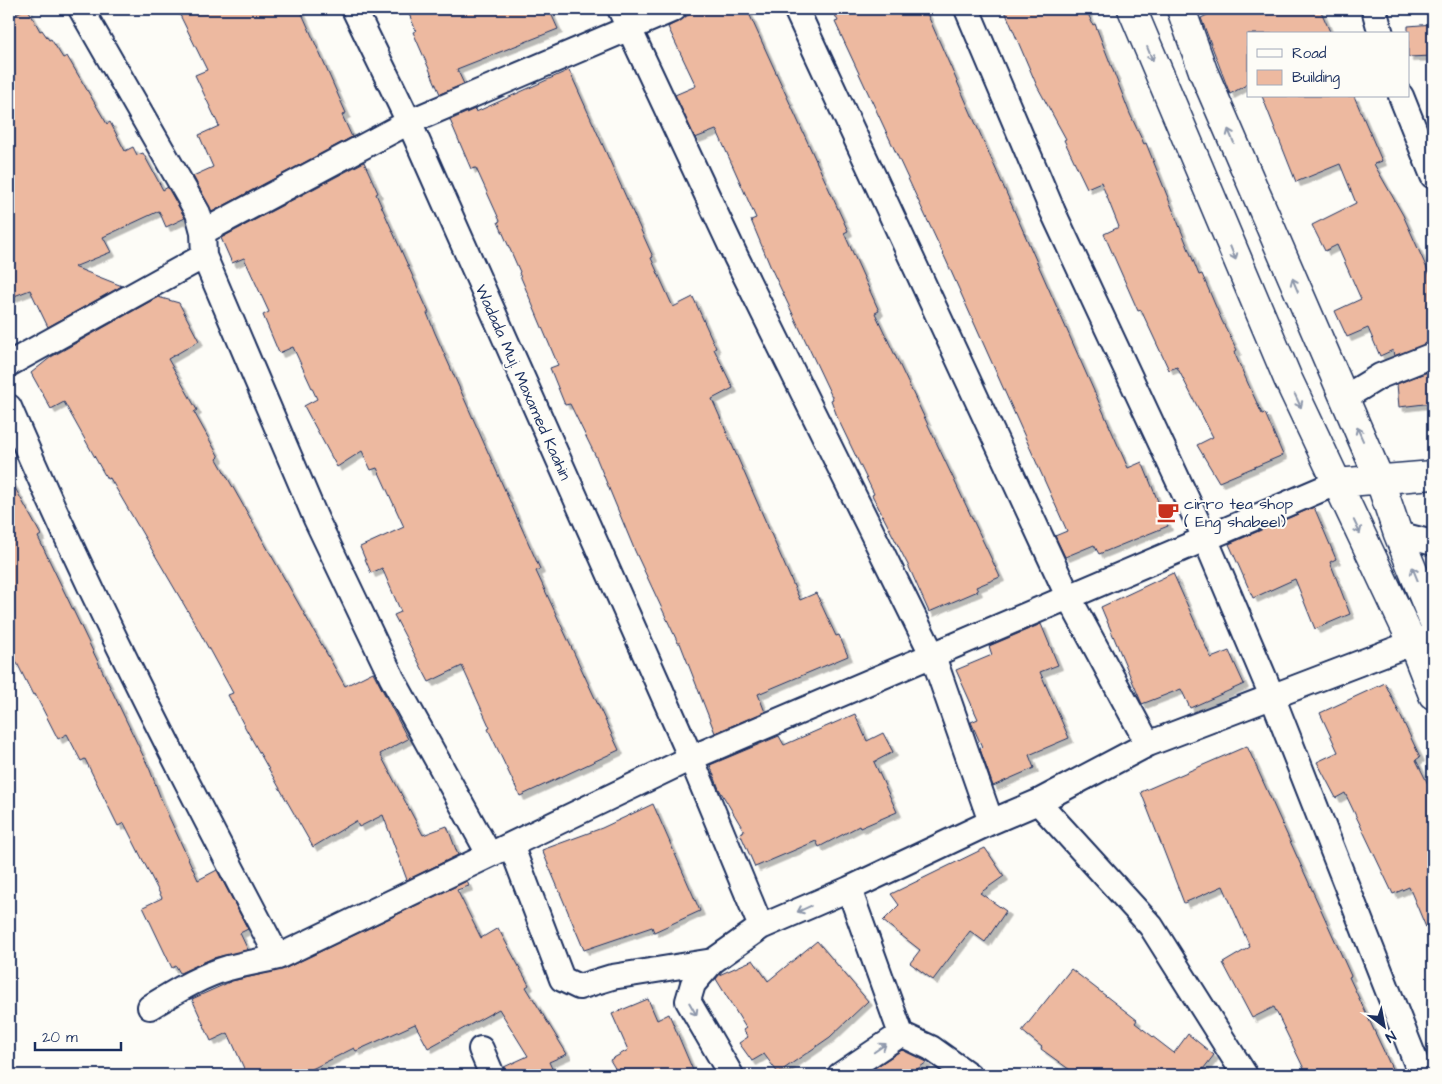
<svg xmlns="http://www.w3.org/2000/svg" width="1442" height="1084" viewBox="0 0 1442 1084" font-family="'Architects Daughter',sans-serif">
<style>
.building{fill:#edb9a0;stroke:#1b2f5e;filter:url(#shadow)}
.lines{fill:none;stroke-linecap:round;stroke-linejoin:round}
.street-casing{stroke:#1b2f5e;stroke-width:28}
.secondary-casing{stroke:#1b2f5e;stroke-width:31}
.street{stroke:#fdfcf7;stroke-width:24}
.secondary{stroke:#fdfcf7;stroke-width:28}
.oneway{stroke:#8c96aa}
.labels{text-anchor:middle;stroke-width:4;stroke-linejoin:round;paint-order:stroke}
.street-label{font-size:16px;fill:#1b2f5e;stroke:#fdfcf7}
.poi-label{font-size:16px;fill:#1b2f5e;stroke:#fdfcf7;text-anchor:start}
</style>
<defs>
<filter id="shadow"><feDropShadow dx="4.5" dy="4.5" stdDeviation="0" flood-color="#0004"/></filter>
</defs>
<rect width="100%" height="100%" fill="#fdfcf7"/>
<filter id="ink" filterUnits="userSpaceOnUse"><feTurbulence type="fractalNoise" baseFrequency=".02" numOctaves="2"/><feDisplacementMap in="SourceGraphic" scale="10" xChannelSelector="R" yChannelSelector="G"/><feConvolveMatrix kernelMatrix="1 2 1 2 8 2 1 2 1" color-interpolation-filters="sRGB"/></filter>
<g filter="url(#ink)">
<!-- building -->
<path class="building" d="M25 9H28L40 31 42 30 49 40 51 39 63 58 67 56 107 124 110 122 125 151 133 147 137 155 143 153 163 190 168 187 185 218 166 227 159 211 103 237 111 252 74 267 122 286 48 327 30 290 9 298V18Z
M177 9H300L346 113 342 115 352 137 212 212 193 176 213 167 199 135 219 126 195 75 207 70Z
M407 9H549L558 29 457 69 464 84 440 94 413 32 416 31Z
M699 9H747L848 231 844 233 879 311 875 313 1000 577 976 587 978 591 929 612 908 565 872 495 874 494 838 419 831 400 833 399 771 268 751 220 756 218 718 133 716 130 695 138 675 95 696 86 668 27Z
M832 9H925L1128 468 1142 462 1168 526 1099 554 1094 545 1065 557 1055 536 1067 531 946 260 835 22 838 21Z
M1004 9H1086L1093 25 1095 24 1130 114 1144 144 1146 143 1199 275 1202 274 1222 321 1237 350 1234 352 1250 388 1262 414 1265 413 1283 455 1219 482 1197 445 1213 437 1177 367 1169 370 1141 310 1138 311 1104 234 1119 227 1101 182 1087 188 1064 140 1066 139 1037 86Z
M1219 9H1320L1331 34H1248V84L1230 94 1201 18Z
M1433 24V56L1408 57V26Z
M569 70 653 257 651 258 673 307 693 297 716 348 714 349 733 388 712 399 800 600 816 593 836 636 839 635 848 656 758 694 765 712 715 733 680 643H678L635 551 596 457 570 404 565 405 550 368 558 365 519 273 520 272 498 222 500 221 476 168 471 169 450 120 475 109 476 112Z
M1262 96H1354L1382 161 1374 164 1403 215 1433 282V342L1394 356 1393 350 1380 356 1368 328 1347 337 1335 311 1361 299 1337 245 1325 251 1312 225 1356 203 1340 164 1296 182Z
M364 162 378 193 376 194 429 313H427L435 333 540 569 536 571 619 750 520 796 488 729 490 728 462 666 429 682 394 615 401 612 382 568 371 573 360 547 404 527 377 468 371 470 362 451 337 467 304 406 317 399 293 347 279 353 263 315 269 312 244 258 232 263 221 238Z
M158 297 179 303 199 341 168 359 197 410 194 412 219 457 217 459 345 686 373 672 408 739 380 754 423 835 447 826 458 855 407 880 383 815 359 827 356 821 313 847 246 729 228 695 233 693 193 620 110 478 107 479 64 402 51 409 31 373 51 357Z
M1433 370V403L1399 407 1397 384Z
M9 477 41 535 38 537 150 770 163 804 198 880 217 870 248 929 240 933 248 950 213 958 180 973 176 966 172 968 143 907 162 898 124 823 118 826 85 759 81 761 67 734 58 739 35 694 33 695 9 647Z
M1314 507 1336 559 1330 562 1350 614 1315 629 1295 579 1253 598 1229 544Z
M1173 573 1211 658 1229 651 1244 684 1190 708 1181 689 1142 704 1101 607Z
M1041 624 1058 665 1040 672 1069 738 1029 755 1034 768 993 786 980 749 982 747 971 722 978 719 956 670 992 655 989 646Z
M1385 683 1420 757 1416 760 1433 794V944L1409 887 1393 894 1345 793 1336 798 1317 762 1338 752 1320 713Z
M855 714 867 741 883 733 893 752 874 762 897 812 860 828 859 826 819 847 816 841 755 867 740 833 744 831 719 789 710 765 779 736 784 745Z
M1247 746 1351 976 1349 977 1395 1075H1307L1274 1007 1252 1018 1223 963 1250 947 1223 886 1184 903 1141 792Z
M653 804 700 911 654 932 652 927 584 950 542 850 602 828Z
M985 848 1004 876 980 893 1006 911 985 942 970 931 933 980 910 963 920 950 883 921 899 905 891 894Z
M467 881 469 886 457 890 481 938 498 928 529 985 526 987 567 1054 549 1062 555 1075H506L504 1067 528 1056 499 1009 428 1048 415 1024 356 1051 354 1048 300 1075H247L228 1033 211 1041 192 999 232 981 284 969Z
M817 941 868 1001 830 1037 778 1073 764 1054 752 1061 739 1043 748 1037 743 1030 746 1028 716 979 719 975 753 960 768 981Z
M1071 969 1137 1020 1135 1023 1174 1053 1188 1034 1214 1055 1200 1073 1203 1075H1077L1041 1049 1042 1047 1022 1031Z
M648 999 657 1020 669 1014 695 1075H619L610 1060 628 1050 612 1014Z
M902 1050 927 1062 909 1075H864Z"/>
<g class="lines">
<!-- street casing -->
<g class="street-casing">
<path id="street" d="M81 9 198 213 203 232 204 256 316 519 392 678 489 854
M354 9 409 122 691 758 761 927
M620 9 736 257 933 656 991 822
M796 9 1068 596 1148 744
M967 9 1053 212 1205 538 1272 696 1421 1075
M1374 9 1381 34
M1401 96 1433 176
M203 232 409 122 674 9
M9 364 204 256
M1344 398 1380 376 1433 355
M9 407C89 595 183 777 278 957
M1398 534 1433 543
M1038 802 1151 926 1245 1075
M511 845 562 979 579 987 612 977 713 961
M150 1007C175 992 200 976 228 968 244 964 261 961 278 957L691 758 1336 483
M901 1034 931 1048 969 1075
M481 1049 492 1075
M731 1075 688 1001 693 984 713 961 761 927 849 889 991 822 1038 802 1148 744 1433 635
M840 1075 901 1034 849 889"/>
</g>
<!-- secondary casing -->
<g class="secondary-casing">
<path id="secondary" d="M1132 9 1288 379 1413 644 1433 695
M1181 9 1203 71 1379 478 1398 534 1433 620
M1336 483 1433 475"/>
</g>
<!-- street -->
<use href="#street" class="street"/>
<!-- secondary -->
<use href="#secondary" class="secondary"/>
</g>
<!-- one-way arrows -->
<defs><path id="oneway-shaft" d="M-6 0H5M1.5-3L5.5 0L1.5 3" fill="none" stroke-width="1.6" stroke-linecap="round" stroke-linejoin="round" transform="scale(1.25)"/></defs>
<g class="oneway">
<use href="#oneway-shaft" transform="translate(1150 54) rotate(68)"/>
<use href="#oneway-shaft" transform="translate(1231 136) rotate(-113)"/>
<use href="#oneway-shaft" transform="translate(1233 253) rotate(68)"/>
<use href="#oneway-shaft" transform="translate(1295 285) rotate(-113)"/>
<use href="#oneway-shaft" transform="translate(1298 401) rotate(65)"/>
<use href="#oneway-shaft" transform="translate(1360 434) rotate(-114)"/>
<use href="#oneway-shaft" transform="translate(1357 527) rotate(65)"/>
<use href="#oneway-shaft" transform="translate(1415 574) rotate(-112)"/>
<use href="#oneway-shaft" transform="translate(804 909) rotate(156)"/>
<use href="#oneway-shaft" transform="translate(693 1009) rotate(60)"/>
<use href="#oneway-shaft" transform="translate(880 1048) rotate(-35)"/>
</g>
</g>
<!-- icons -->
<defs>
<g id="cafe-bare" transform="scale(1.725)"><path d="M-5.5-4.5H6V0H3Q3 3.5 0 3.5H-2.5Q-5.5 3.5-5.5 0ZM3-3.2v2h1.7v-2ZM-6 4.5H4V6H-6Z" fill="#c8321e" stroke="#fdfcf7" stroke-width="2.5" paint-order="stroke"/></g>
</defs>
<g fill-rule="evenodd">
<use href="#cafe-bare" x="1168" y="512"/>
</g>
<g class="labels">
<!-- street labels -->
<g class="street-label">
<text transform="translate(524 382) rotate(66)" y="6">Wadada Muj. Maxamed Kaahin</text>
</g>
<!-- poi labels -->
<g class="poi-label">
<text x="1184" y="509">cirro tea shop<tspan x="1184" dy="18">( Eng shabeel)</tspan></text>
</g>
</g>
<!-- margin -->
<rect width="1442" height="1084" fill="none" stroke="#fdfcf7" stroke-width="30"/>
<rect x="15" y="15" width="1412" height="1054" fill="none" stroke="#1b2f5e" stroke-width="2" filter="url(#ink)"/>
<!-- legend -->
<rect x="1247" y="32" width="162" height="65" fill="#fdfcf7" stroke="#a3aaba"/>
<rect x="1257" y="49" width="25" height="8" fill="#fdfcf7" stroke="#a3aaba"/>
<text x="1292" y="58" font-size="15" fill="#1b2f5e">Road</text>
<rect x="1257" y="70" width="25" height="15" fill="#edb9a0" stroke="#a3aaba"/>
<text x="1292" y="82" font-size="15" fill="#1b2f5e">Building</text>
<!-- north arrow -->
<g transform="translate(1384 1026) rotate(148)" stroke="#fdfcf7" stroke-width="4" paint-order="stroke">
<path d="M0-4L9 19L0 12L-9 19Z" fill="#1b2f5e"/>
<text y="-8" font-size="14" font-weight="bold" text-anchor="middle" fill="#1b2f5e">N</text>
</g>
<!-- scale -->
<path d="M35 1042v8h86v-8" fill="none" stroke="#1b2f5e" stroke-width="2.5"/>
<text x="42" y="1042" font-size="15" fill="#1b2f5e" stroke="#fdfcf7" stroke-width="4" paint-order="stroke">20 m</text>
</svg>
